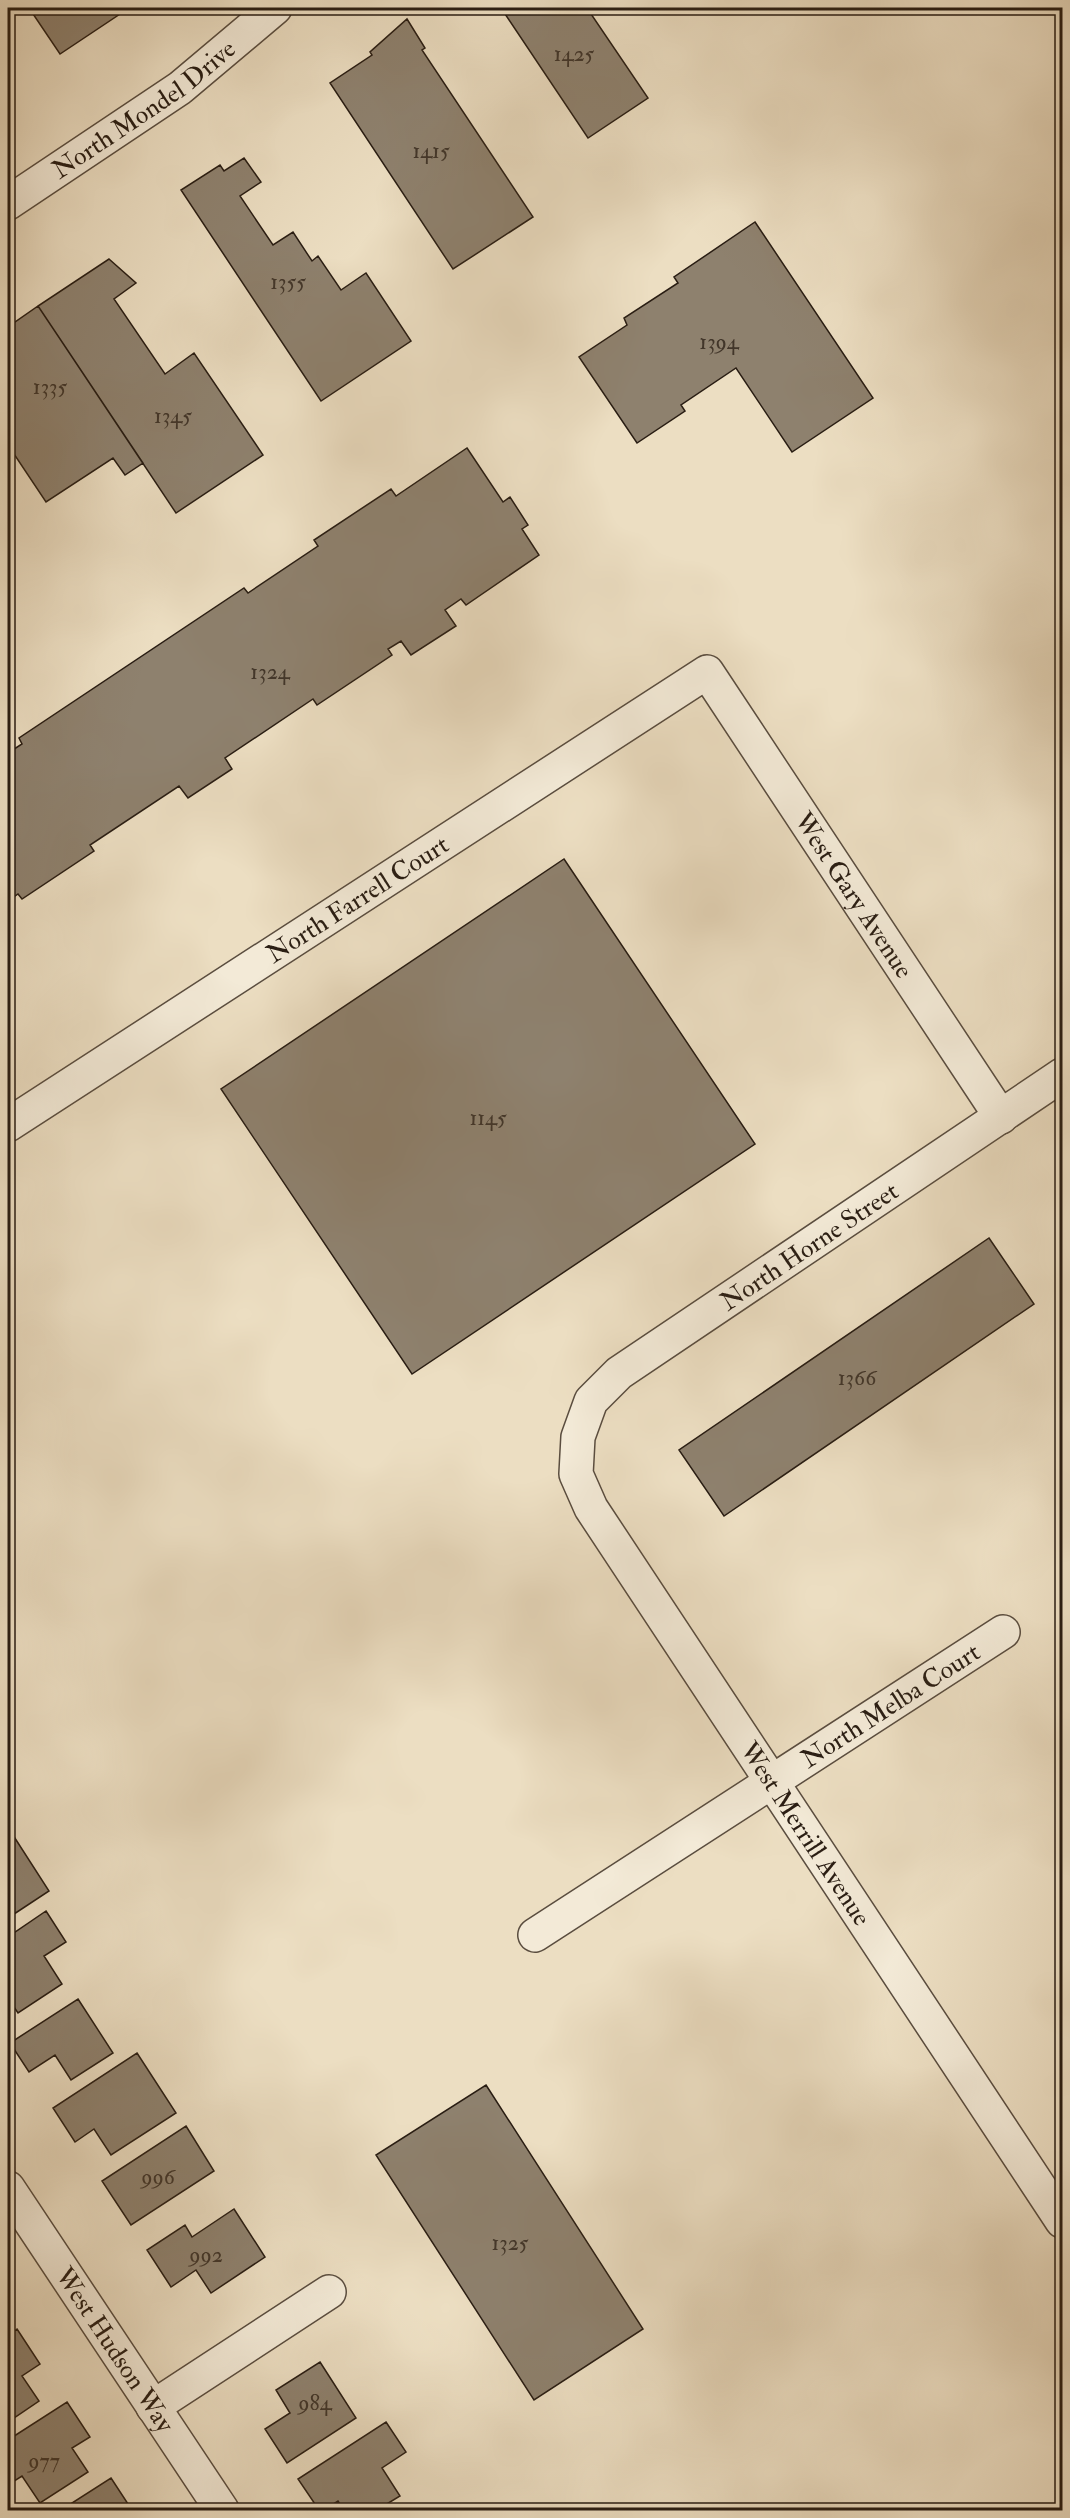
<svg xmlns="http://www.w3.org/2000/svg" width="1070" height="2518" viewBox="0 0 1070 2518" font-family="'IM FELL Double Pica',serif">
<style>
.building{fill:#8e816e;stroke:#291d13;stroke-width:1.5}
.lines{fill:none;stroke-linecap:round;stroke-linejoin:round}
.minor-casing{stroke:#5a4d3f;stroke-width:36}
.minor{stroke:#f3ead7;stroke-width:33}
.labels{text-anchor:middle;stroke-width:4.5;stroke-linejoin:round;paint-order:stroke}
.number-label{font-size:22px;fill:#42362a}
.street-label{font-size:26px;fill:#291d13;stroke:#f3ead7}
</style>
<rect width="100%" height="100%" fill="#ecdec2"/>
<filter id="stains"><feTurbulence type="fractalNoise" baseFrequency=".00333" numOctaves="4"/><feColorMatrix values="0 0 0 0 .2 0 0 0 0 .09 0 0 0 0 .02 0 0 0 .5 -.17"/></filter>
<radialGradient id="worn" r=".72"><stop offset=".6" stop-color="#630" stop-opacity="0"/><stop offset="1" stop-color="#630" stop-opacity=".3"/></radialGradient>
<!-- building -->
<path class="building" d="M29 8H129L60 54Z
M501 8H587L648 98 588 138Z
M407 19 425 48 422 50 533 217 453 269 330 83 372 55 370 52Z
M244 158 261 182 240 196 273 245 293 232 312 261 318 256 341 290 366 273 411 341 321 401 181 190 220 165 224 171Z
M755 222 873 398 792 452 736 368 681 405 685 411 637 443 579 357 627 325 624 318 678 283 674 277Z
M109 259 136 283 114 299 165 374 194 353 263 455 176 513 38 306Z
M38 306 143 463 125 475 113 458 46 502 8 445V327Z
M467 448 503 502 510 497 528 525 522 529 539 555 466 605 461 599 445 610 456 626 411 655 401 641 388 649 392 655 317 705 313 699 225 758 232 769 188 798 179 786 90 845 94 851 22 899 18 894 8 901V753L22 744 19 738 244 588 248 593 318 546 314 540 391 489 396 496Z
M564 859 755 1144 412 1374 221 1089Z
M989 1238 1034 1304 724 1516 679 1450Z
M11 1832 49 1891 8 1918V1834Z
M46 1911 66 1942 44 1956 62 1984 18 2013 8 1998V1937Z
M78 1999 113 2053 71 2080 55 2055 29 2072 10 2043Z
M137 2053 176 2113 111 2155 94 2129 75 2142 53 2108Z
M486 2085 643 2329 534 2400 376 2155Z
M186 2126 214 2171 131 2225 102 2181Z
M234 2209 265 2257 211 2293 196 2270 171 2287 147 2250 185 2225 192 2237Z
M17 2329 40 2364 22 2376 39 2401 8 2422V2336Z
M320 2362 356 2418 287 2463 265 2429 290 2413 276 2390Z
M67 2402 90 2437 72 2448 88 2472 40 2503 22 2476 8 2485V2440Z
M386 2422 406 2452 382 2468 400 2496 377 2510H344L338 2501 324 2510H319L298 2479Z
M111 2478 132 2510H61Z"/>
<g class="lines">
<!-- minor casing -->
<g class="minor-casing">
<g id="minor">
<path id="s1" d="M8 203 180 88 275 8"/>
<path id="s2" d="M1062 1075 619 1373 591 1401 578 1437 576 1474 591 1508 1062 2221"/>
<path id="s3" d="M8 1125 707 672 1001 1117"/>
<path id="s4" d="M535 1935 1003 1632"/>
<path id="s5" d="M8 2188 222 2510"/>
<path d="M153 2407 329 2292"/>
</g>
</g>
<!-- minor -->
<use href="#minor" class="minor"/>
</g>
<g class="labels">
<!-- number labels -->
<g class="number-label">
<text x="574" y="61">1425</text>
<text x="431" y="158">1415</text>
<text x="288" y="289">1355</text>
<text x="719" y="349">1394</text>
<text x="50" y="394">1335</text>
<text x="173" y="423">1345</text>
<text x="270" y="679">1324</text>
<text x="488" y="1125">1145</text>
<text x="857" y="1385">1366</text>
<text x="158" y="2184">996</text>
<text x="510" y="2250">1325</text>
<text x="206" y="2262">992</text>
<text x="315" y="2410">984</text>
<text x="44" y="2468">977</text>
</g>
<!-- street labels -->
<g class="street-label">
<text dy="9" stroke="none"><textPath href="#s1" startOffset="165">North Mondel Drive</textPath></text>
<text dy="9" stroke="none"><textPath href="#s3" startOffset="1100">West Gary Avenue</textPath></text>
<text dy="9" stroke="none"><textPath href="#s3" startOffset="416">North Farrell Court</textPath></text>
<text transform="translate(809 1246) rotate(-34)" y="9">North Horne Street</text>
<text dy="9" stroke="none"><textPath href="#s4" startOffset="423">North Melba Court</textPath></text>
<text dy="9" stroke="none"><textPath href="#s2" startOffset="1076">West Merrill Avenue</textPath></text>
<text dy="9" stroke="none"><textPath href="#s5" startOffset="194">West Hudson Way</textPath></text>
</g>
</g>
<!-- margin -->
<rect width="1070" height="2518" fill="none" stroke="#ecdec2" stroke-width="30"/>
<rect x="9" y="9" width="1052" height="2500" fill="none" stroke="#291d13" stroke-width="3"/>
<rect x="15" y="15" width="1040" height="2488" fill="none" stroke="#291d13" stroke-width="1.5"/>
<rect width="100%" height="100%" filter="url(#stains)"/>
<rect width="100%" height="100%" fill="url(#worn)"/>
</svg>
